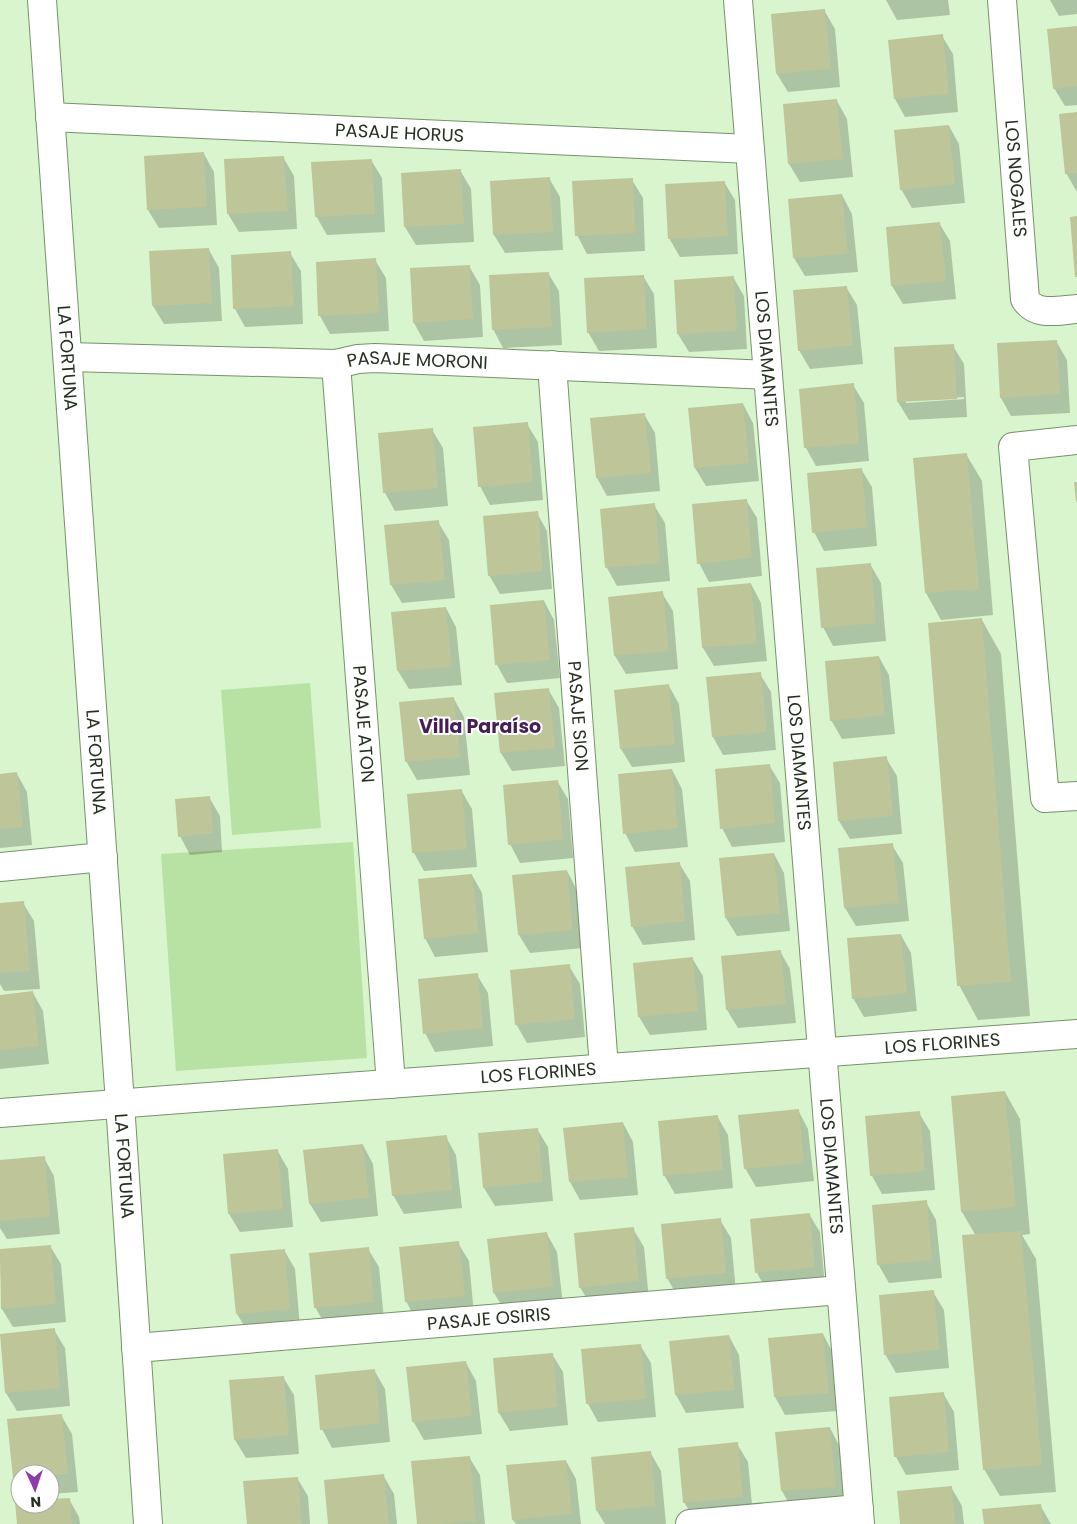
<svg xmlns="http://www.w3.org/2000/svg" width="1077" height="1524" viewBox="0 0 1077 1524" font-family="Poppins,sans-serif">
<style>
.green{fill:#b7e2a4}
.shadow{fill:#0003;fill-rule:evenodd}
.building{fill:#bdc599}
.lines{fill:none;stroke-linecap:round;stroke-linejoin:round}
.minor-casing{stroke:#77916c;stroke-width:30}
.minor{stroke:#fff;stroke-width:28}
.labels{text-anchor:middle;stroke-width:4;stroke-linejoin:round;paint-order:stroke}
.street-label{font-size:18px;fill:#263021;stroke:#fff}
.neighbourhood-label{font-size:19px;font-weight:bold;fill:#451e53;stroke:#fff}
</style>
<rect width="100%" height="100%" fill="#d9f5cd"/>
<!-- green -->
<path class="green" d="M310 683 321 828 232 835 221 690Z
M353 842 367 1058 176 1071 161 854Z"/>
<!-- shadow -->
<path class="shadow" d="M886 0H948L950 15 897 20Z
M1050 0H1077V14L1059 16Z
M824 10 835 29 840 87 788 92 777 74Z
M1077 27V105L1065 106 1054 88Z
M942 36 953 54 958 112 905 117 895 99Z
M837 101 847 119 853 177 800 182 789 164Z
M1077 114V192L1066 173Z
M949 126 959 144 965 203 912 208 901 189Z
M204 154 214 172 217 225 159 228 148 210 146 157Z
M283 157 294 176 297 229 239 232 228 214Z
M371 160 382 178 385 232 327 235 316 216Z
M460 170 471 189 474 242 416 245 405 227Z
M549 178 560 197 563 250 505 253 494 235Z
M632 180 643 198 645 251 587 254 577 235Z
M724 182 735 200 738 254 680 257 669 238Z
M842 195 852 214 858 272 805 276 794 258Z
M939 223 950 241 956 299 903 304 892 286 887 228Z
M209 250 219 268 222 321 164 324 153 306 151 253Z
M290 253 301 271 303 324 245 327 235 309 232 256Z
M375 260 386 278 389 331 330 334 320 316 317 263Z
M469 266 480 285 483 337 424 341 414 323Z
M548 273 559 291 562 345 503 348 493 329Z
M643 276 654 294 657 348 599 351 588 332Z
M733 277 744 296 747 349 689 352 678 334Z
M846 287 857 305 863 364 810 369 799 350Z
M1056 341 1067 360 1070 413 1011 416 1001 398Z
M953 346 964 364 967 417 909 420 898 402 895 349ZM964 397V399L906 403V401Z
M853 385 864 403 869 461 816 466 806 448 800 390Z
M743 404 753 423 759 481 706 486 695 468Z
M644 414 655 433 660 491 607 496 597 478Z
M527 424 538 442 543 500 490 505 480 486Z
M432 430 443 448 448 506 395 511 385 493 379 434Z
M966 454 982 481 993 615 941 620 926 593 914 459Z
M861 469 872 487 877 546 824 551 814 532Z
M746 500 757 518 762 576 709 582 699 563Z
M654 505 665 523 670 581 617 586 607 568 601 510Z
M537 513 547 531 552 589 500 594 489 575Z
M438 522 449 540 455 598 402 603 391 585Z
M870 564 881 583 886 641 833 646 823 627Z
M751 584 761 603 767 661 714 666 703 648Z
M662 593 673 611 678 669 626 674 615 656 610 598Z
M544 601 554 620 560 678 507 683 497 665Z
M446 608 456 627 462 685 409 689 398 671Z
M982 620 1001 654 1030 1016 978 1020 959 985Z
M879 657 889 675 895 734 842 739 831 720Z
M760 674 771 692 776 750 723 755 713 737Z
M669 686 679 704 685 762 632 767 621 749Z
M548 689 559 708 565 766 512 771 501 753Z
M454 699 464 717 470 775 417 780 406 761Z
M886 758 897 776 902 834 850 839 839 821 834 763Z
M769 765 780 783 785 842 732 847 722 828Z
M672 770 682 789 688 847 635 852 625 833Z
M17 774 27 792 32 845 0 848V775Z
M557 781 568 799 573 858 520 863 510 844Z
M461 790 472 809 477 867 424 871 414 853 408 795Z
M209 797 220 816 222 852 190 855 180 836Z
M892 845 903 863 909 921 856 926 845 908Z
M774 854 784 873 790 931 737 936 726 918Z
M679 863 690 881 695 940 643 945 632 926Z
M567 871 577 890 583 948 530 953 519 935Z
M472 875 482 893 488 952 435 957 425 938Z
M23 903 34 921 40 989 4 991 0 984V905Z
M901 935 911 953 917 1011 864 1017 853 998Z
M780 951 790 969 796 1023 738 1028 727 1010Z
M692 958 703 976 707 1030 650 1035 639 1017Z
M569 966 580 984 585 1037 527 1043 516 1024Z
M477 975 488 993 493 1046 435 1052 425 1033Z
M33 993 43 1011 49 1064 0 1069V996Z
M1005 1092 1020 1119 1030 1234 1022 1235 1036 1259 1056 1492 1000 1496 984 1469 976 1236 962 1212Z
M798 1110 808 1129 814 1181 756 1187 745 1168Z
M919 1113 930 1131 935 1190 882 1194 872 1176Z
M717 1116 728 1135 733 1188 675 1194 664 1175Z
M623 1123 633 1142 638 1195 580 1200 570 1182Z
M537 1129 548 1147 553 1201 495 1206 484 1188Z
M446 1137 456 1155 462 1208 404 1214 393 1195Z
M363 1145 373 1164 378 1216 321 1222 310 1204 305 1151Z
M277 1150 288 1169 293 1227 240 1232 229 1214Z
M44 1158 54 1176 60 1234 7 1239 0 1228V1162Z
M926 1202 936 1220 942 1278 889 1283 878 1264Z
M809 1214 820 1232 825 1286 767 1291 757 1273Z
M720 1220 731 1238 736 1291 678 1297 667 1278Z
M633 1229 644 1247 649 1300 591 1306 580 1287Z
M547 1234 557 1252 563 1305 505 1311 494 1293 489 1240Z
M458 1243 469 1261 474 1314 416 1320 406 1301Z
M50 1246 61 1264 66 1322 13 1327 2 1309 0 1250Z
M368 1249 379 1267 384 1320 326 1326 315 1307Z
M284 1250 295 1269 300 1327 248 1332 237 1314Z
M933 1292 944 1310 949 1368 896 1373 885 1354Z
M54 1330 65 1348 70 1406 17 1411 6 1393 1 1335Z
M823 1334 833 1353 838 1411 785 1415 775 1397Z
M729 1336 739 1355 744 1408 686 1413 676 1395Z
M640 1345 651 1363 656 1417 598 1422 588 1404Z
M552 1354 563 1372 568 1425 510 1431 499 1413Z
M466 1363 476 1381 482 1434 424 1440 413 1421Z
M374 1370 385 1389 390 1442 332 1448 322 1429Z
M283 1377 294 1395 299 1454 246 1458 235 1440Z
M943 1393 954 1412 959 1470 906 1475 896 1457Z
M61 1415 72 1434 78 1492 50 1494V1474H20V1488L14 1478Z
M830 1428 840 1447 845 1505 792 1509 782 1491 777 1433Z
M737 1444 748 1462 753 1515 695 1521 684 1502Z
M650 1452 661 1471 666 1524H605L597 1511 592 1458Z
M469 1457 480 1475 485 1524H418Z
M566 1461 576 1479 581 1524H516L513 1520Z
M383 1475 394 1494 397 1524H329Z
M297 1478 308 1496 310 1524H248Z
M951 1487 962 1506 964 1524H901Z
M69 1499 79 1517 80 1524H18L20 1503 50 1504V1501Z
M1040 1505 1051 1524H985Z"/>
<!-- building -->
<path class="building" d="M825 9 831 69 776 74 771 14Z
M1077 26V86L1053 89 1047 29Z
M943 34 949 94 894 99 888 40Z
M837 99 843 159 788 164 783 104Z
M1077 112V173L1065 174 1059 114Z
M949 125 955 184 900 190 894 130Z
M204 152 207 207 147 210 144 156Z
M284 156 288 211 227 214 224 159Z
M372 159 375 214 315 217 311 162Z
M461 169 464 224 404 227 401 173Z
M550 177 553 232 493 235 490 181Z
M633 178 635 233 575 236 572 181Z
M725 181 728 236 668 239 665 184Z
M842 194 848 254 793 258 788 199Z
M1077 216V277H1075L1070 217Z
M940 222 946 281 891 286 886 227Z
M209 248 212 303 152 306 149 251Z
M291 251 294 306 233 309 231 255Z
M376 258 379 313 318 316 316 262Z
M470 265 473 319 413 323 410 268Z
M549 272 552 327 492 330 489 275Z
M644 275 647 329 587 333 584 278Z
M734 276 737 331 677 334 674 280Z
M847 286 853 345 798 351 793 290Z
M1057 340 1060 394 1000 398 997 343Z
M954 344 957 399 897 402 894 347Z
M854 383 859 443 804 448 799 389Z
M743 403 749 463 694 468 688 408Z
M645 413 651 473 596 478 590 418Z
M528 422 533 482 478 487 473 427Z
M433 428 438 488 383 493 378 433Z
M967 453 979 589 925 593 913 458Z
M862 468 867 527 812 533 807 473Z
M1074 482H1077V502H1076Z
M747 499 752 558 697 564 692 504Z
M655 503 660 563 605 568 600 509Z
M538 511 543 571 488 576 483 516Z
M439 520 445 580 390 585 384 525Z
M871 563 876 623 821 628 816 568Z
M751 583 757 643 702 648 697 588Z
M663 591 669 651 614 656 608 597Z
M544 600 550 660 495 665 490 605Z
M446 607 452 667 397 671 391 612Z
M982 618 1011 982 957 986 928 623Z
M879 656 885 715 830 721 825 661Z
M761 672 767 732 712 737 706 677Z
M669 684 675 744 620 749 614 690Z
M549 688 555 748 500 753 494 693Z
M454 697 460 757 405 762 399 702Z
M887 756 893 816 838 821 833 762Z
M770 764 775 823 720 829 715 769Z
M672 769 678 828 623 834 618 774Z
M17 772 23 827 0 829V774Z
M558 780 563 839 508 845 503 785Z
M462 789 467 849 412 853 407 794Z
M210 796 213 833 178 837 175 799Z
M893 843 899 903 844 908 838 848Z
M774 853 780 913 725 918 719 858Z
M680 862 685 921 631 927 625 867Z
M567 870 573 930 518 935 512 875Z
M472 874 479 933 424 939 418 879Z
M24 901 30 971 0 973V903Z
M901 934 907 993 852 999 847 938Z
M781 950 786 1004 726 1010 721 956Z
M693 957 698 1011 638 1017 633 963Z
M570 964 575 1019 515 1025 510 970Z
M478 973 483 1028 423 1034 418 979Z
M33 991 39 1046 0 1050V995Z
M1005 1091 1016 1207 961 1212 951 1096Z
M799 1109 804 1163 744 1169 738 1115Z
M920 1111 925 1171 870 1176 865 1116Z
M718 1115 723 1170 663 1176 658 1121Z
M623 1122 628 1177 569 1182 563 1128Z
M538 1128 543 1182 483 1188 478 1133Z
M447 1135 452 1190 392 1196 386 1141Z
M363 1144 369 1198 309 1204 303 1150Z
M278 1149 283 1209 228 1214 223 1154Z
M45 1156 50 1216 0 1221V1160Z
M927 1200 932 1260 877 1265 872 1205Z
M810 1213 815 1267 755 1273 750 1219Z
M721 1218 726 1273 666 1279 661 1224Z
M634 1227 639 1281 579 1288 574 1233Z
M1021 1231 1042 1465 983 1470 962 1235Z
M547 1232 553 1287 493 1293 487 1239Z
M459 1241 465 1296 405 1302 399 1247Z
M51 1245 56 1304 1 1309 0 1249Z
M369 1247 374 1302 314 1308 309 1253Z
M285 1249 290 1309 236 1314 230 1254Z
M934 1290 939 1350 884 1355 879 1295Z
M55 1328 60 1388 5 1393 0 1334Z
M823 1333 829 1393 774 1397 768 1338Z
M729 1335 735 1390 675 1395 669 1341Z
M641 1344 646 1399 586 1404 581 1349Z
M553 1353 558 1407 498 1413 493 1358Z
M466 1361 472 1416 412 1422 406 1367Z
M375 1369 380 1423 320 1430 315 1375Z
M284 1376 289 1435 234 1440 229 1380Z
M944 1392 949 1452 894 1457 889 1397Z
M62 1414 68 1474 50 1475 20 1474V1478H13L7 1419Z
M830 1427 836 1487 781 1491 775 1432Z
M738 1442 743 1497 683 1503 678 1448Z
M651 1451 656 1506 596 1511 591 1457Z
M470 1456 476 1521 440 1524H417L411 1461Z
M566 1460 572 1514 512 1520 506 1465Z
M384 1474 389 1524H328L324 1480Z
M298 1477 302 1524H247L243 1481Z
M952 1486 955 1524H900L897 1491Z
M70 1498 72 1524H17L15 1502H20V1504H50V1499Z
M1041 1504 1043 1524H984L982 1509Z"/>
<g class="lines">
<!-- minor casing -->
<g class="minor-casing">
<g id="minor">
<path id="s1" d="M42 0 120 1103 148 1524"/>
<path id="s2" d="M738 0 860 1524"/>
<path id="s3" d="M1002 0 1025 299C1036 317 1059 310 1077 309"/>
<path id="s4" d="M50 117 750 149"/>
<path id="s5" d="M68 357 336 364 358 359 375 358 768 375"/>
<path id="s6" d="M336 364 391 1084"/>
<path id="s7" d="M552 365 604 1068"/>
<path d="M1077 440 1013 447 1045 798 1077 796"/>
<path d="M0 867 103 857"/>
<path id="s8" d="M0 1113 167 1100 1077 1034"/>
<path id="s9" d="M136 1348 841 1290"/>
<path d="M690 1524 859 1509"/>
</g>
</g>
<!-- minor -->
<use href="#minor" class="minor"/>
</g>
<g class="labels">
<!-- street labels -->
<g class="street-label">
<text dy="6" stroke="none"><textPath href="#s4" startOffset="350">PASAJE HORUS</textPath></text>
<text dy="6" stroke="none"><textPath href="#s3" startOffset="179">LOS NOGALES</textPath></text>
<text dy="6" stroke="none"><textPath href="#s1" startOffset="359">LA FORTUNA</textPath></text>
<text dy="6" stroke="none"><textPath href="#s2" startOffset="360">LOS DIAMANTES</textPath></text>
<text dy="6" stroke="none"><textPath href="#s5" startOffset="350">PASAJE MORONI</textPath></text>
<text dy="6" stroke="none"><textPath href="#s7" startOffset="352">PASAJE SION</textPath></text>
<text dy="6" stroke="none"><textPath href="#s6" startOffset="361">PASAJE ATON</textPath></text>
<text dy="6" stroke="none"><textPath href="#s1" startOffset="764">LA FORTUNA</textPath></text>
<text dy="6" stroke="none"><textPath href="#s2" startOffset="765">LOS DIAMANTES</textPath></text>
<text dy="6" stroke="none"><textPath href="#s8" startOffset="945">LOS FLORINES</textPath></text>
<text dy="6" stroke="none"><textPath href="#s8" startOffset="540">LOS FLORINES</textPath></text>
<text dy="6" stroke="none"><textPath href="#s1" startOffset="1169">LA FORTUNA</textPath></text>
<text dy="6" stroke="none"><textPath href="#s2" startOffset="1170">LOS DIAMANTES</textPath></text>
<text dy="6" stroke="none"><textPath href="#s9" startOffset="354">PASAJE OSIRIS</textPath></text>
</g>
<!-- neighbourhood labels -->
<g class="neighbourhood-label">
<text x="480" y="733">Villa Paraíso</text>
</g>
</g>
<!-- north arrow -->
<g transform="translate(35 1489) rotate(177)"><circle r="24" fill="#ffffff" stroke="#a8aca6"/>
<path d="M0-4L9 19L0 12L-9 19Z" fill="#8e3baa"/>
<text y="-8" font-size="14" font-weight="bold" text-anchor="middle" fill="#263021">N</text>
</g>
</svg>
